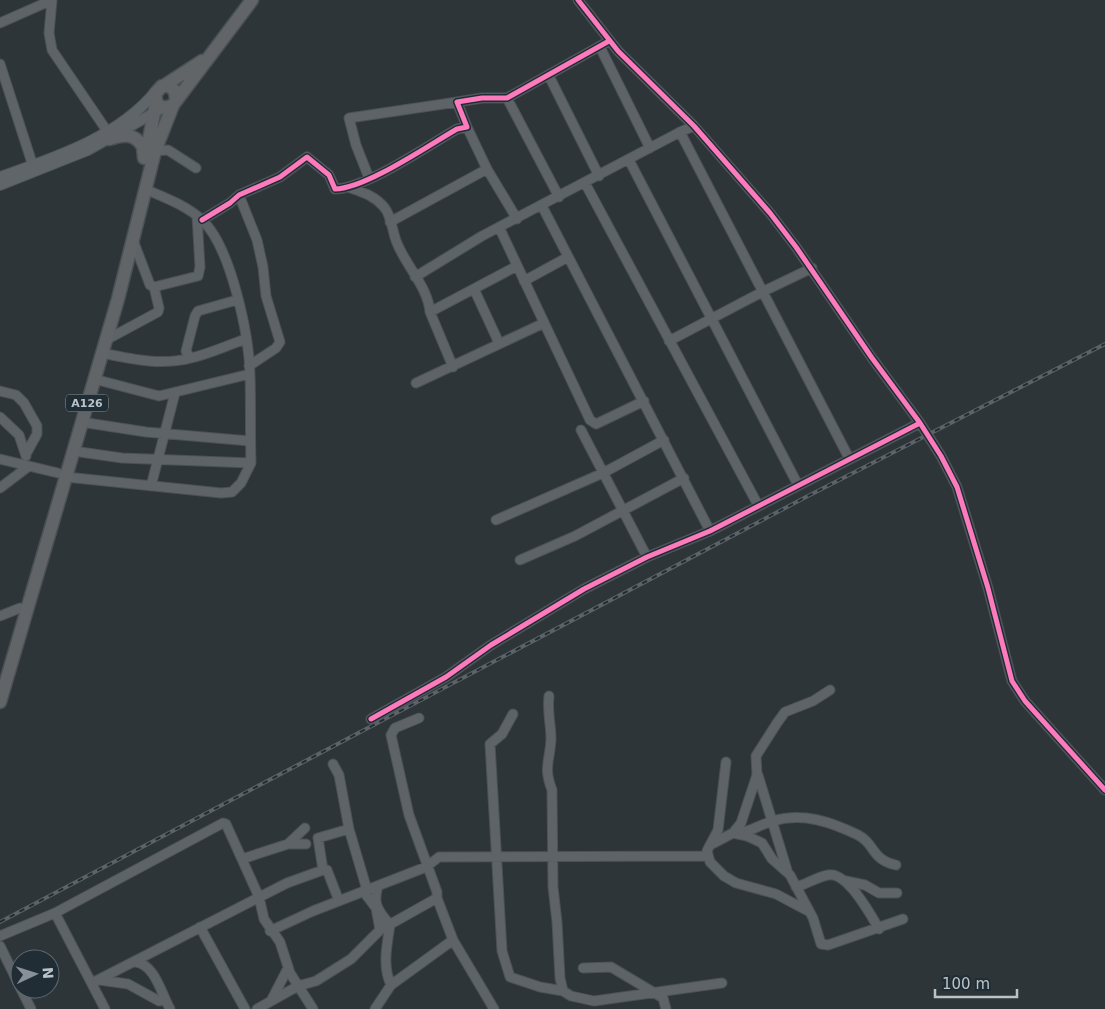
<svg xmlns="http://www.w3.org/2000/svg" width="1105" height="1009" viewBox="0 0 1105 1009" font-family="'DejaVu Sans',sans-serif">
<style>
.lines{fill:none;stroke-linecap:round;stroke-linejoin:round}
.minor-casing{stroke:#4b5154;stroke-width:11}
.major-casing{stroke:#4b5256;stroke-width:12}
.highway-casing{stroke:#4a5155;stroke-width:15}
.minor{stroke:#5e6368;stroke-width:9}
.major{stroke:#5f6569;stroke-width:10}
.highway{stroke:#626567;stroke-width:12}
.rail-casing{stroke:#5c6266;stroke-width:4}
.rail{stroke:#212d34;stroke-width:2;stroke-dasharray:5.5;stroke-linecap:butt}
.cycleway-casing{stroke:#212d34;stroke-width:8}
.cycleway{stroke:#fd7abc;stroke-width:5}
.labels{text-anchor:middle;stroke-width:4;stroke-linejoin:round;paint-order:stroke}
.shield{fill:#212d34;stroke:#8b969c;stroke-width:1}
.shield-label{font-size:11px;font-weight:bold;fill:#b9c3c9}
</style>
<rect width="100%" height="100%" fill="#2d3539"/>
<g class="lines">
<!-- minor casing -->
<g class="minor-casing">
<path id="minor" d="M52 0 49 33 52 50 107 131
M578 0 618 51 694 126 770 213 796 247 872 358 920 423 941 456 957 487 988 588 1012 681 1025 701 1105 790
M0 23 52 0
M600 47 650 148
M0 64 33 166
M549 76 599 176
M507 98 559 197
M467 127 487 169 517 219
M680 132 849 458
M155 151 168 150 196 168
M629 160 798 485
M369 178 356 145 349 118 457 102
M585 183 758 505
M348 187C361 192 374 195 384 207 392 216 392 232 397 243 406 266 428 287 430 312L453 367
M239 195 257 240 263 267 266 296 280 342 276 348 249 366
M542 206 710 531
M202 220 230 203 239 195 280 177 307 157 329 175 335 189C365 189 429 145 457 129L467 127 457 102 482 98H507L609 41
M390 222 487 169
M499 227 590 420 596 424 644 401
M415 277 482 236 680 132 694 126
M524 281 568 257
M154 287 198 276 200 267 197 216
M474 289 499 343
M430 312 517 266
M106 340 158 312 159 308 154 287 150 285 133 240
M669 341 762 292 812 268
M102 353C131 359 161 366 191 358 209 354 228 345 246 339
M190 358 186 351 195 316 198 311 237 300
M94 379 159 396 250 374
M416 383 544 323
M0 391 16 395 24 403 37 426V434L26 454
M0 417 19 435 26 456
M81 422 146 432 250 441
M581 430 647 557
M73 451 122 458 251 463C250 433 251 404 250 375 249 335 231 247 202 220 186 205 165 198 145 189
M0 459 58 473
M66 477 221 493 232 492 241 483 251 463
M151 486 175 393
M0 488 29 466
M496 520 603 473 664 440
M520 560 575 536 684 478
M0 616 20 608
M549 696C547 711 551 725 551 739 550 761 543 767 552 790L553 887 557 922 560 978 563 991 571 996 594 1001 722 983
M513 714 502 734 490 744 502 951 510 977 540 987 563 991
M371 719 446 677 491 645 584 589 647 557 710 531 920 423
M333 764 339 775 349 829 318 838 323 870H327L339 901
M758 775 787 870
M349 829 367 890
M288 844 305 828
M710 845 718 830 726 762
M242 859 288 844H306
M896 865C870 859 876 844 858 835 831 822 803 812 773 821 756 826 752 832 733 833L747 836 762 843 772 859 790 875 813 918 821 944 828 945 903 919
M846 881 865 885 879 893H897
M378 886C372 905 379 911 390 925 387 945 382 966 391 985
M796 887C807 884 817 877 828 875 847 871 871 915 879 929
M363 891 376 908 380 930
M437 898 453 940 494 1009
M808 911 776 894 736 883 724 876 710 862 707 851 710 845 733 833 741 823 757 775 756 756 777 723 785 712 813 701 830 690
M55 913 105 1009
M200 927 245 1009
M270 931 313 911 426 867 439 857 707 856
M0 936 55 913 223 823 226 824 259 897 264 919 280 942 290 973 313 1009
M0 946 20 987
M135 962C155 964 161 993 170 1009
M583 968 611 967 663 998 666 1009
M99 980 128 984 159 1001 165 1000
M92 983 287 883 323 870
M21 989 31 1009
M272 999 288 968
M257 1009 298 986 316 981 351 959 380 930 437 898V892L409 815 391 735 395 728 419 718
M375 1009 391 985 453 940"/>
</g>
<!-- major casing -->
<g class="major-casing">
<path id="major" d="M0 177C54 158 119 137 156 91
M0 185 88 150 159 110"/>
</g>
<!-- highway casing -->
<g class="highway-casing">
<path id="highway" d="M165 85 202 61
M176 99 175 91 169 86H162L155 94 157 105 166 108 173 105 252 0
M109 139C123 134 135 133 143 147L144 158
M146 155 156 103
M0 702 118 299 155 151 173 105"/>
</g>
<!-- minor -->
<use href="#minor" class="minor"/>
<!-- major -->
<use href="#major" class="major"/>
<!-- highway -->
<use href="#highway" class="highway"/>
<!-- rail casing -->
<g class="rail-casing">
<path id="rail" d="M0 922 806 497 1105 344"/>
</g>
<!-- rail -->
<use href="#rail" class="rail"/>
<!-- cycleway casing -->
<g class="cycleway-casing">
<path id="cycleway" d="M578 0 618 51 694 126 770 213 796 247 872 358 920 423 941 456 957 487 988 588 1012 681 1025 701 1105 790
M202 220 230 203 239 195 280 177 307 157 329 175 335 189C365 189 429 145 457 129L467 127 457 102 482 98H507L609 41
M371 719 446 677 491 645 584 589 647 557 710 531 920 423"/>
</g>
<!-- cycleway -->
<use href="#cycleway" class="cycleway"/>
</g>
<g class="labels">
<!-- shield labels -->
<rect class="shield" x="66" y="394.5" width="42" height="17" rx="4"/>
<g class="shield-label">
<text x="87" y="407">A126</text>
</g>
</g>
<!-- north arrow -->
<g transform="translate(35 974) rotate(86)"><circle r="24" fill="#212d34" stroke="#5e6970"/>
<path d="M0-4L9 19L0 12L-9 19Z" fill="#889197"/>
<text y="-8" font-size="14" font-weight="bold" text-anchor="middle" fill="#b9c3c9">N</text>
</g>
<!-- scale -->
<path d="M935 989v8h82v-8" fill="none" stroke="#b9c3c9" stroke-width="2.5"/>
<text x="942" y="989" font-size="15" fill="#b9c3c9" stroke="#212d34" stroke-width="4" paint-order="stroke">100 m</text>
</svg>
